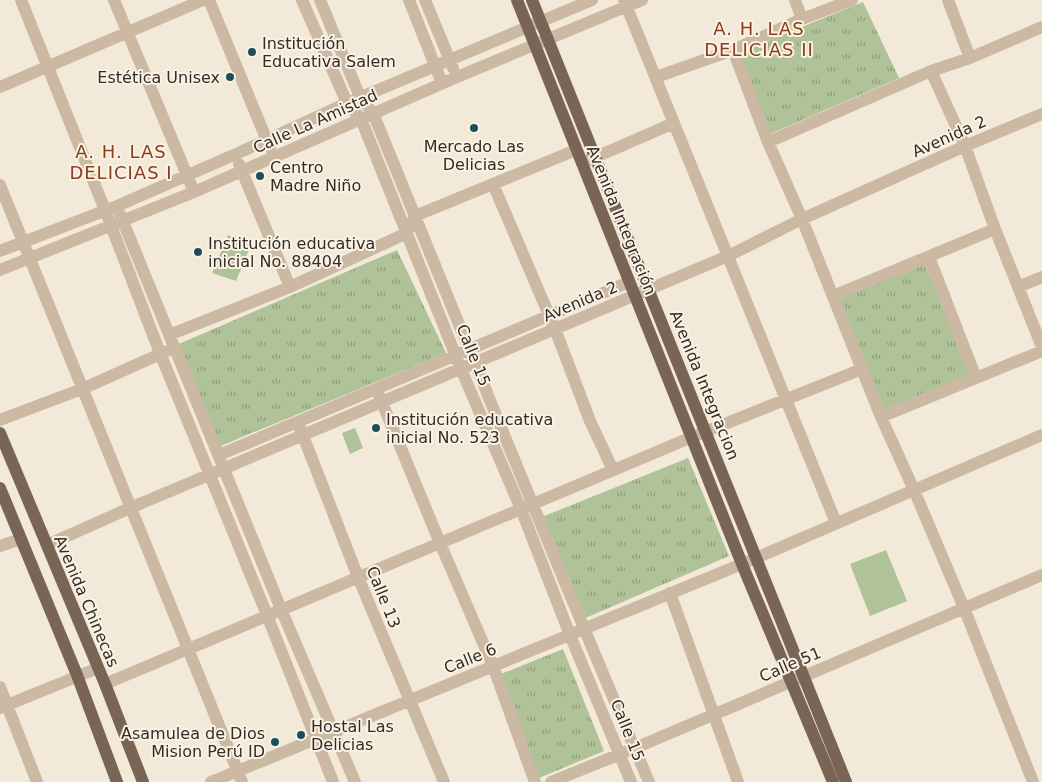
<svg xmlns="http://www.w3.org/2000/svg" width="1042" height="782" viewBox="0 0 1042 782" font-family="'DejaVu Sans',sans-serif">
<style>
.grass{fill:url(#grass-tufts)}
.green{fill:#b0c298}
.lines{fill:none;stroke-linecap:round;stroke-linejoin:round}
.minor{stroke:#cbb9a4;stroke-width:12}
.major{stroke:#796556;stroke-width:12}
.poi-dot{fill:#1a4f59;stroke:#faf2e5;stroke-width:2}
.labels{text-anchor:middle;stroke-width:4;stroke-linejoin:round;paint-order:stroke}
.poi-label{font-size:16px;fill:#362c26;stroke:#faf2e5;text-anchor:start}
.street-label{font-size:16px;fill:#362c26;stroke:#faf2e5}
.neighbourhood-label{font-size:18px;letter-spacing:1px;fill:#893f1b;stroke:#faf2e5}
</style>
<defs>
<pattern id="grass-tufts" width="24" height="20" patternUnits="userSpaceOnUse" patternTransform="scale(1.25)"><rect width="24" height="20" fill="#b0c298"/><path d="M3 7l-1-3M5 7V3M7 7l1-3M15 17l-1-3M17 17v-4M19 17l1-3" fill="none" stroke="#909e7c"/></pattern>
</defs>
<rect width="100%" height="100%" fill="#f2e9d8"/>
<!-- grass -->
<path class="grass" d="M863 2 899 78 770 134 738 53Z
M397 250 446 353 218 447 174 346Z
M925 264 971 375 882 411 837 298Z
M688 458 729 556 583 619 542 517Z
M563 649 604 751 539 778 501 674Z"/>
<!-- green -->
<path class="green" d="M228 235 251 245 236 281 212 273Z
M355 428 363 448 350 454 342 433Z
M886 550 907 601 870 616 850 564Z"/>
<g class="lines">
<!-- minor -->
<path class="minor" d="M21 0 105 210 160 353 267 615 333 782
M114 0 194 192
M209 0 270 148
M302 0 347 103 361 119 461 369 521 509 570 635 631 782
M320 0 360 97 373 113C464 336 554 561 649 782
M409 0 442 83
M425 0 453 68
M624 0 836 523
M795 0 802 19
M948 0 970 58
M733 50 768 142 802 219 881 417 914 490 964 608 1033 782
M931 71 965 146 995 229 1042 347
M656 77 733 50 802 19 852 0
M0 87 203 0
M768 142 931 71 970 58 1042 27
M582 163 674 123
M239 164 290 287
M493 184 555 329 590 421 613 470
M0 185 242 782
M120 214 281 609 355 782
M0 251 117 206 236 154 347 103 592 0
M929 257 976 378
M0 270 194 192 457 77 642 0
M1018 287 1042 277
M833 296 995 229
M169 335 290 287 407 233 415 216 576 150
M379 395 440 543 493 666 535 782
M881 417 1042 351
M0 420 82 389 167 351
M300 428 358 577 444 782
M219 455 629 282
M47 545 130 508 728 256 802 219 965 146 1042 114
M0 546 21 539
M670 593 738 782
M105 684 692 437 862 369
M0 687 37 782
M0 708 98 668
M211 782 742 564 1042 435
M551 782 635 748 1042 575"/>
<!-- major -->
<path class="major" d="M517 0 742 564 833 782
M532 0 846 782
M0 433 105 684 143 782
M0 488 77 675 117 782"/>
</g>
<!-- markers -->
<g class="poi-dot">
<circle cx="252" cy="52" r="5"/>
<circle cx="230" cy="77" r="5"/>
<circle cx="474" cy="128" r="5"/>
<circle cx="260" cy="176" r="5"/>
<circle cx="198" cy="252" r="5"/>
<circle cx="376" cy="428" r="5"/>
<circle cx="301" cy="735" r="5"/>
<circle cx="275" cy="742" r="5"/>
</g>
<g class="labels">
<!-- poi labels -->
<g class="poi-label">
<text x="262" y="49">Institución<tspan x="262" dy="18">Educativa Salem</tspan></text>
<text x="220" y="83" text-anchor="end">Estética Unisex</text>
<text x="474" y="152" text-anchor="middle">Mercado Las<tspan x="474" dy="18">Delicias</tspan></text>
<text x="270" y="173">Centro<tspan x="270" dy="18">Madre Niño</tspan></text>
<text x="208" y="249">Institución educativa<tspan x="208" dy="18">inicial No. 88404</tspan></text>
<text x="386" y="425">Institución educativa<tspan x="386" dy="18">inicial No. 523</tspan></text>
<text x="311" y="732">Hostal Las<tspan x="311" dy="18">Delicias</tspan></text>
<text x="265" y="739" text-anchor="end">Asamulea de Dios<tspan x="265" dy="18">Mision Perú ID</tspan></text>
</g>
<!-- street labels -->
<g class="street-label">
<text transform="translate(315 121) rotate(-24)" y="6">Calle La Amistad</text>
<text transform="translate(949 136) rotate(-24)" y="6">Avenida 2</text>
<text transform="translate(622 220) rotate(68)" y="6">Avenida Integración</text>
<text transform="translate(580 301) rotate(-23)" y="6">Avenida 2</text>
<text transform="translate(474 355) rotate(68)" y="6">Calle 15</text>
<text transform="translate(705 385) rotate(68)" y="6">Avenida Integracion</text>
<text transform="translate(384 597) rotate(68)" y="6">Calle 13</text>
<text transform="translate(87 601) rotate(67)" y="6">Avenida Chinecas</text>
<text transform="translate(470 658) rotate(-22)" y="6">Calle 6</text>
<text transform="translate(790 664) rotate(-23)" y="6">Calle 51</text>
<text transform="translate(628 730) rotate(68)" y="6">Calle 15</text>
</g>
<!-- neighbourhood labels -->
<g class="neighbourhood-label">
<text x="759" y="35">A. H. LAS<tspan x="759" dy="21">DELICIAS II</tspan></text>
<text x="121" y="158">A. H. LAS<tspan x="121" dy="21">DELICIAS I</tspan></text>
</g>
</g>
</svg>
